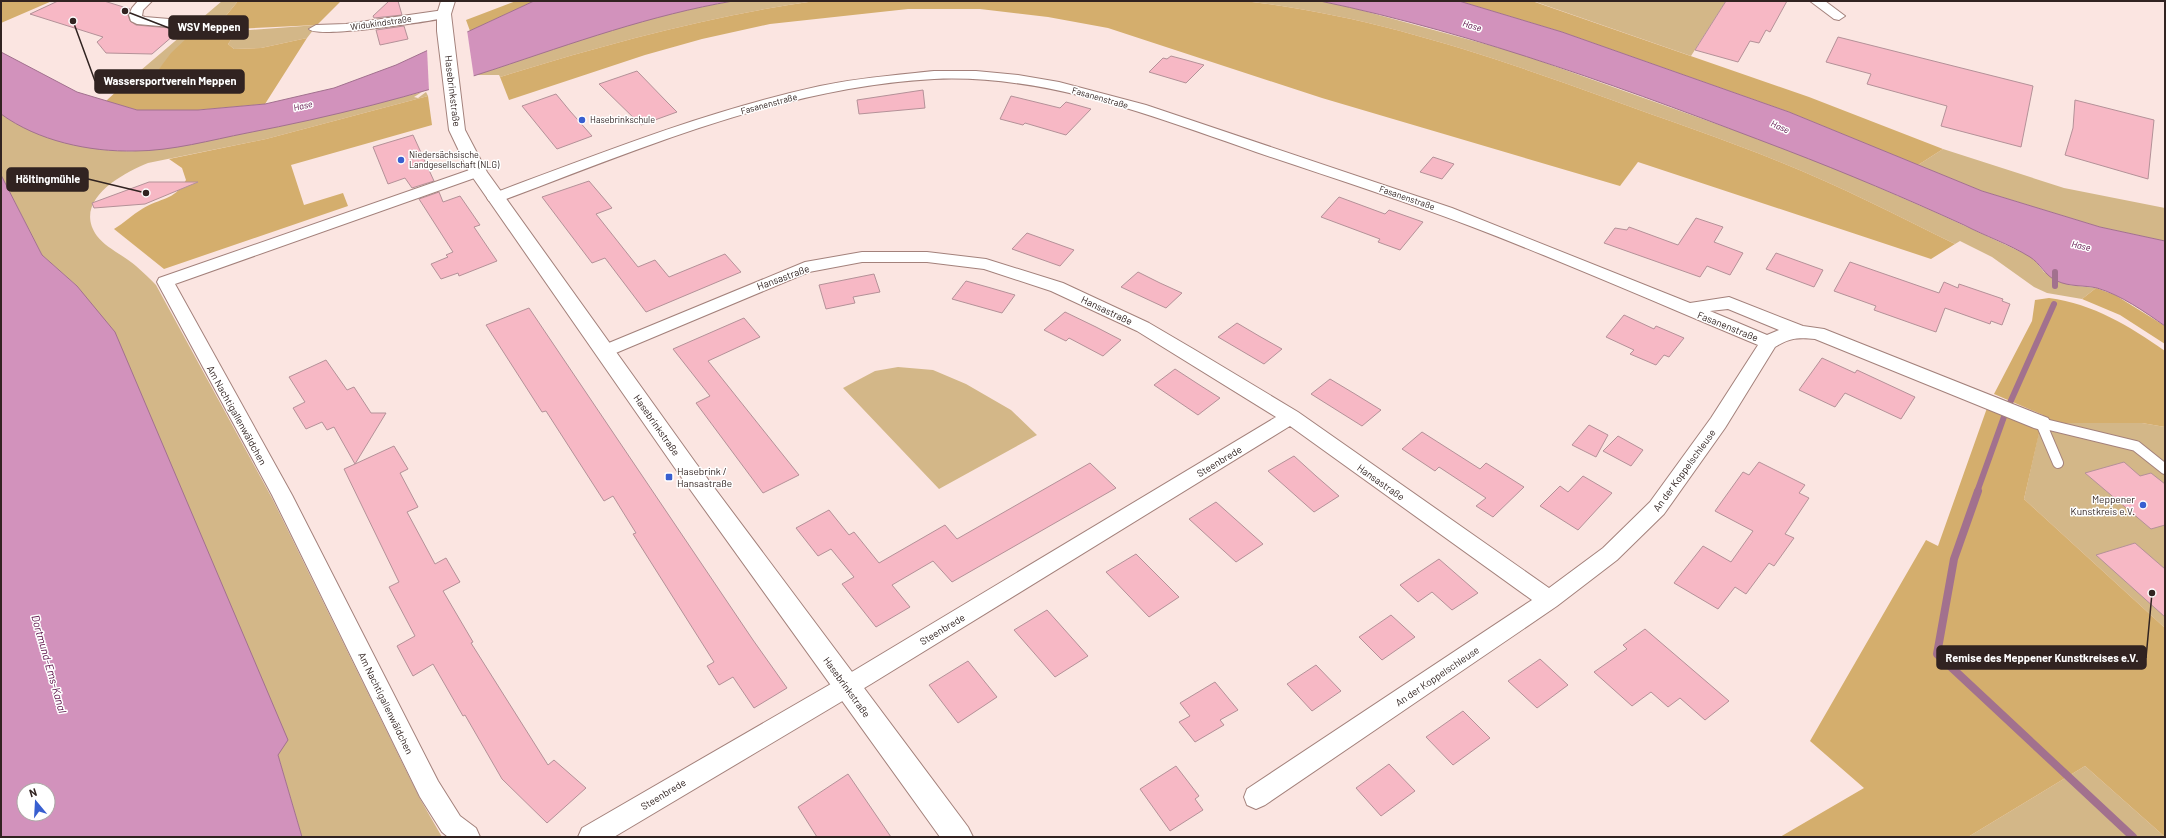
<svg xmlns="http://www.w3.org/2000/svg" width="2166" height="838" viewBox="0 0 2166 838" font-family="Barlow,sans-serif">
<style>
.green{fill:#d3b788}
.forest{fill:#d4ae6d}
.water{fill:#d292bc;stroke:#a2718e;fill-rule:evenodd}
.pier{fill:#fbe5e1}
.lines{fill:none;stroke-linecap:round;stroke-linejoin:round}
.stream-far1{stroke:#a2718e;stroke-width:6}
.stream{stroke:#a2718e;stroke-width:8}
.building{fill:#f7b8c5;stroke:#b49198}
.service-casing{stroke:#a3817b;stroke-width:12}
.minor-casing{stroke:#a3817b;stroke-width:2}
.tertiary-casing{stroke:#a3817b;stroke-width:2}
.service{stroke:#fff;stroke-width:10}
.minor{fill:#fff;fill-rule:evenodd}
.tertiary{fill:#fff;fill-rule:evenodd}
.poi-dot{fill:#385fd0;stroke:#fff;stroke-width:1.5}
.labels{text-anchor:middle;stroke-width:3;stroke-linejoin:round;paint-order:stroke}
.far-street-label{font-size:9px;fill:#312321;stroke:#fff}
.far-water-label{font-size:9px;font-style:italic;fill:#570b44;stroke:#fff}
.far-poi-label{font-size:9px;fill:#312321;stroke:#fff;text-anchor:start}
.street-label{font-size:10px;fill:#312321;stroke:#fff}
.poi-label{font-size:10px;fill:#312321;stroke:#fff;text-anchor:start}
.water-label{font-size:11px;font-style:italic;fill:#570b44;stroke:#fff}
.leader{fill:none;stroke:#312321;stroke-width:1.5}
.callout-dot{fill:#312321;stroke:#fff;stroke-width:1.5}
.callout{fill:#312321;stroke:#312321;stroke-width:1.5}
.callout-label{font-size:11px;text-anchor:middle;font-weight:bold;fill:#fff}
</style>
<rect width="100%" height="100%" fill="#fbe5e1"/>
<!-- green -->
<path class="green" d="M222 1H238L220 23 227 29 205 28 162 66 153 77 140 85 120 88Z
M733 1H815C708 16 603 45 500 77L499 75H476C509 65 541 52 574 42 626 25 679 10 733 1Z
M1244 1H1320L1353 8 1518 53 1739 132 1834 168 1937 213 2032 257 2044 272 2069 285 2096 288 2082 299 2047 293 2034 287 1992 257 1960 241 1955 244C1898 216 1840 186 1780 162 1724 139 1666 120 1609 99 1491 56 1370 15 1244 1Z
M1533 1H1726L1691 56Z
M317 25 307 38 261 48 234 49 228 44 234 36 236 29 250 30Z
M422 92 414 97 418 98 426 92 428 96 266 139 148 163C121 174 72 201 97 236 106 248 125 256 136 266 143 272 150 279 156 285L273 500 419 797 442 837H302L278 755 77 286 42 255 1 175V114C34 138 95 153 136 151 167 149 199 142 229 136 294 124 358 109 422 92Z
M1943 149 2064 188 2165 208V241L2100 227 1982 191 1918 165Z
M898 367 933 370 966 384 1011 410 1037 435 939 489 843 388 875 371Z
M2041 423H2142L2165 427V628L2024 499Z
M2085 766 2165 837H1968Z"/>
<!-- forest -->
<path class="forest" d="M1 1H52L1 23Z
M238 1H341L317 25 236 29 234 36 228 44 234 49 261 48 307 38 265 104 198 110H137L106 101 120 88 140 85 153 77 171 53 189 36 205 28 226 29 220 23Z
M516 1H534L470 31 466 20Z
M815 1H1244C1370 15 1491 56 1609 99 1666 120 1724 139 1780 162 1840 186 1898 216 1955 244L1931 259 1638 162 1620 186 1322 98 1108 28 1048 17 980 9H908L770 24 702 39 645 55 509 100 500 77C603 45 708 16 815 1Z
M1459 1 1535 2 1809 97 1943 149 1918 165 1789 112 1562 32Z
M428 96 432 125 291 165 304 205 343 193 348 206 164 269 114 229C124 223 132 215 142 209 161 197 173 202 186 180L182 168 169 159 266 139Z
M2096 288 2115 295 2165 326V344L2120 315 2082 299Z
M2049 298C2094 304 2129 326 2165 351V427L2142 423H2041L2043 415 1994 394 2032 321 2035 300Z
M1987 408 2040 429 2024 499 2165 628V837L2085 766 1968 837H1780L1864 788 1810 741 1926 540 1938 546Z"/>
<!-- water -->
<path class="water" d="M534 1H733C651 15 573 43 495 69 414 96 331 117 247 133 211 140 172 151 135 151 89 152 38 141 1 114V52L77 92 137 110H198L265 104 334 88 396 65Z
M1320 1H1459L1562 32 1789 112 1982 191 2100 227 2165 241V326C2145 312 2121 295 2097 288 2084 285 2070 287 2057 281 2045 276 2040 263 2030 257 2009 244 1985 236 1964 225 1905 198 1846 173 1786 150 1634 92 1479 34 1320 1Z
M1 175 42 255 77 286 115 332 288 740 278 755 302 837H1ZM24 790H48V814H24Z"/>
<!-- pier -->
<path class="pier" d="M467 30 474 78 429 91 427 49Z"/>
<g class="lines">
<!-- stream-far1 -->
<path class="stream-far1" d="M2055 272V286
M1977 492 2005 414 2054 304"/>
<!-- stream -->
<path class="stream" d="M1978 491 1954 559 1937 654 2133 837"/>
</g>
<!-- building -->
<path class="building" d="M58 1H104L130 9 128 15 130 21 136 25 181 29 152 54 106 53 97 42 103 37 30 14Z
M389 1H398L402 15 374 18 373 16Z
M1726 1H1787L1770 32 1766 30 1759 43 1750 41 1738 62 1695 50Z
M404 26 408 39 380 45 376 30Z
M1838 37 2033 86 2021 147 1941 126 1947 106 1867 84 1871 74 1826 62Z
M1171 56 1186 60 1204 65 1186 83 1149 72 1163 58 1167 59Z
M637 71 667 102 677 112 641 125 599 84Z
M923 90 925 108 859 114 857 100Z
M556 94 570 111 592 136 557 149 522 106Z
M1011 96 1060 108 1066 102 1091 109 1066 135 1025 123 1023 125 1000 119Z
M2075 100 2154 120 2148 179 2065 155 2073 128Z
M413 135 434 181 412 188 405 178 388 184 373 147Z
M1433 157 1454 164 1442 179 1420 172Z
M589 181 612 208 596 214 638 267 655 260 669 277 725 254 741 272 646 312 605 258 592 263 542 197Z
M149 182H198L145 204 94 208 92 203Z
M439 192 443 202 460 196 480 225 474 227 497 261 459 276 458 273 441 279 431 264 448 257 446 255 453 252 419 199Z
M1339 197 1385 214 1389 210 1423 222 1400 250 1378 242 1380 239 1321 217Z
M1696 218 1723 227 1714 242 1743 253 1730 275 1707 266 1700 277 1604 243 1615 228 1627 230 1629 227 1678 245Z
M1027 233 1074 250 1060 266 1012 249Z
M1776 253 1823 270 1814 287 1766 269Z
M1850 262 1939 293 1944 282 1958 288 1959 284 2003 299 2002 301 2010 304 2002 325 1991 321 1990 324 1945 308 1936 332 1874 310 1876 306 1834 291Z
M1138 272 1160 283 1182 293 1166 308 1121 287Z
M874 274 880 292 853 297 855 303 826 309 819 285Z
M966 281 991 288 1015 295 1002 313 952 299Z
M529 308 753 640 787 688 754 708 733 677 719 685 707 666 714 662 633 534 636 533 613 496 604 501 546 411 542 412 486 325Z
M1065 312 1096 327 1121 340 1103 356 1069 338 1066 341 1044 330Z
M1624 315 1654 329 1656 326 1684 338 1669 357 1664 355 1656 365 1630 354 1634 350 1606 337Z
M744 318 760 337 708 361 799 475 763 493 696 403 710 396 673 349Z
M1237 323 1259 336 1282 349 1264 364 1218 337Z
M1822 358 1855 373 1857 370 1915 397 1901 419 1845 393 1835 407 1799 390Z
M326 360 347 390 354 387 371 413H386L355 464 394 446 408 469 400 473 418 507 407 512 435 564 446 558 460 582 443 591 473 642 471 643 548 765 554 760 586 788 547 823 502 779 465 715 463 716 433 664 413 676 397 646 415 636 389 587 399 582 344 469 355 464 334 427 327 430 322 422 306 429 293 408 305 402 289 377Z
M1175 369 1198 384 1220 398 1198 415 1154 385Z
M1330 379 1355 394 1381 410 1362 426 1311 394Z
M1589 425 1608 435 1596 457 1572 445Z
M1422 432 1480 469 1486 463 1524 487 1493 517 1476 506 1486 498 1439 467 1435 471 1402 449Z
M1618 436 1643 450 1631 466 1603 451Z
M1294 456 1316 476 1339 496 1314 512 1268 471Z
M1759 462 1805 485 1799 493 1809 498 1785 534 1794 538 1774 566 1769 563 1746 594 1735 587 1718 609 1674 583 1703 546 1731 562 1753 531 1715 511 1743 472 1749 475Z
M2124 462 2140 476 2151 473 2165 484V525L2151 529 2085 473Z
M1090 463 1116 488 952 582 933 561 892 585 910 607 876 627 842 584 854 577 831 549 818 556 796 528 829 510 849 535 854 532 879 563 945 525 957 539Z
M1583 476 1612 493 1578 530 1540 506 1560 486 1568 492Z
M1216 502 1263 544 1236 562 1189 519Z
M2135 543 2165 569V617L2096 555Z
M1136 554 1179 597 1149 617 1106 572Z
M1439 559 1478 593 1452 610 1432 592 1418 602 1400 585Z
M1047 610 1088 656 1055 677 1014 630Z
M1391 615 1415 637 1382 660 1359 637Z
M1645 629 1729 701 1705 720 1680 698 1668 707 1651 692 1632 706 1594 672 1627 649 1623 645Z
M1540 659 1568 685 1537 708 1508 681Z
M968 661 997 697 958 723 929 685Z
M1316 665 1341 691 1312 711 1287 684Z
M1215 682 1238 710 1220 720 1224 725 1195 742 1179 722 1190 716 1180 703Z
M1463 711 1490 738 1453 765 1426 737Z
M1389 764 1415 791 1381 816 1356 788Z
M1176 766 1199 796 1195 799 1203 810 1170 831 1140 789Z
M848 774 891 837H817L798 807Z"/>
<g class="lines">
<!-- service casing -->
<g class="service-casing">
<path id="service" d="M2041 423 2136 446 2165 469
M2041 423 2058 463"/>
</g>
<!-- minor casing -->
<g class="minor-casing">
<path id="minor" d="M138 1H152L143 10 142 16 145 17 193 21 200 25 193 29 137 24 131 21 129 15 132 8Z
M1810 1H1825L1845 16 1839 20 1834 19Z
M444 10 449 11 450 14 449 17C432 21 316 39 309 29L316 25 346 24Z
M934 71H976L1018 75 1059 82 1146 105 1452 208 1690 303 1729 297 1803 326 1824 329 2048 418 2051 423 2048 428 2041 430 2034 428 1815 339C1799 337 1789 338 1775 347L1725 428 1664 514 1617 560 1557 606 1265 805 1256 809 1247 805 1244 797 1247 789 1532 600 1290 426 871 684 614 837H578L582 828 855 670 1276 417 1137 331 1051 291 984 269 927 262H862L809 272 611 355 605 357 599 355 596 351 599 347 805 262 862 252H927L986 259 1063 283 1149 323 1195 350 1298 412 1549 588 1603 548 1650 502 1711 418 1758 345C1662 305 1567 263 1470 226 1399 199 1327 176 1256 152 1152 116 1046 74 934 79 783 87 640 149 501 201H489L487 198 489 195C598 154 706 111 820 86 858 78 896 75 934 71ZM1728 309 1779 330 1767 335 1710 311Z
M478 167 483 169 486 172 483 175 175 284 292 495 438 781 460 816 476 828 480 837H448L442 832 420 797 272 495 157 282 159 278Z"/>
</g>
<!-- tertiary casing -->
<g class="tertiary-casing">
<path id="tertiary" d="M441 1H455L451 14 453 31 465 130 487 172 695 462 968 827 973 837H940L679 474 469 172 449 130 437 31V14Z"/>
</g>
<!-- service -->
<use href="#service" class="service"/>
<!-- minor -->
<use href="#minor" class="minor"/>
<!-- tertiary -->
<use href="#tertiary" class="tertiary"/>
</g>
<!-- markers -->
<g class="poi-dot">
<circle cx="582" cy="120" r="4"/>
<circle cx="401" cy="160" r="4"/>
<rect x="665" y="473" width="8" height="8" rx="2"/>
<circle cx="2143" cy="505" r="4"/>
</g>
<g class="labels">
<!-- far-street labels -->
<g class="far-street-label">
<text transform="translate(381 23) rotate(-8)" y="3">Widukindstraße</text>
<text transform="translate(1100 98) rotate(16)" y="3">Fasanenstraße</text>
<text transform="translate(769 104) rotate(-15)" y="3">Fasanenstraße</text>
<text transform="translate(1407 198) rotate(19)" y="3">Fasanenstraße</text>
</g>
<!-- far-water labels -->
<g class="far-water-label">
<text transform="translate(1472 26) rotate(17)" y="3">Hase</text>
<text transform="translate(303 106) rotate(-13)" y="3">Hase</text>
<text transform="translate(1780 127) rotate(24)" y="3">Hase</text>
<text transform="translate(2081 246) rotate(13)" y="3">Hase</text>
</g>
<!-- far-poi labels -->
<g class="far-poi-label">
<text x="590" y="123">Hasebrinkschule</text>
<text x="409" y="158">Niedersächsische<tspan x="409" dy="10">Landgesellschaft (NLG)</tspan></text>
</g>
<!-- street labels -->
<g class="street-label">
<text transform="translate(453 91) rotate(83)" y="4">Hasebrinkstraße</text>
<text transform="translate(783 277) rotate(-20)" y="4">Hansastraße</text>
<text transform="translate(1107 310) rotate(25)" y="4">Hansastraße</text>
<text transform="translate(1728 326) rotate(22)" y="4">Fasanenstraße</text>
<text transform="translate(237 415) rotate(61)" y="4">Am Nachtigallenwäldchen</text>
<text transform="translate(657 425) rotate(55)" y="4">Hasebrinkstraße</text>
<text transform="translate(1219 461) rotate(-31)" y="4">Steenbrede</text>
<text transform="translate(1684 470) rotate(-54)" y="4">An der Koppelschleuse</text>
<text transform="translate(1381 482) rotate(35)" y="4">Hansastraße</text>
<text transform="translate(942 629) rotate(-31)" y="4">Steenbrede</text>
<text transform="translate(1437 676) rotate(-34)" y="4">An der Koppelschleuse</text>
<text transform="translate(847 687) rotate(54)" y="4">Hasebrinkstraße</text>
<text transform="translate(386 703) rotate(64)" y="4">Am Nachtigallenwäldchen</text>
<text transform="translate(663 794) rotate(-31)" y="4">Steenbrede</text>
</g>
<!-- poi labels -->
<g class="poi-label">
<text x="677" y="475">Hasebrink /<tspan x="677" dy="12">Hansastraße</tspan></text>
<text x="2135" y="503" text-anchor="end">Meppener<tspan x="2135" dy="12">Kunstkreis e.V.</tspan></text>
</g>
<!-- water labels -->
<g class="water-label">
<text transform="translate(49 664) rotate(74)" y="4">Dortmund-Ems-Kanal</text>
</g>
</g>
<!-- callouts -->
<path class="leader" d="M125 11L169 28M73 21L95 81M146 193L88 179M2152 593L2146 658"/>
<g class="callout-dot">
<circle cx="125" cy="11" r="4"/>
<circle cx="73" cy="21" r="4"/>
<circle cx="146" cy="193" r="4"/>
<circle cx="2152" cy="593" r="4"/>
</g>
<g class="callout">
<rect x="169" y="16" width="79" height="23" rx="4"/>
<rect x="95" y="70" width="149" height="23" rx="4"/>
<rect x="7" y="168" width="81" height="23" rx="4"/>
<rect x="1937" y="646" width="209" height="23" rx="4"/>
</g>
<g class="callout-label">
<text x="209" y="31">WSV Meppen</text>
<text x="170" y="85">Wassersportverein Meppen</text>
<text x="48" y="183">Höltingmühle</text>
<text x="2042" y="662">Remise des Meppener Kunstkreises e.V.</text>
</g>
<!-- border -->
<rect width="2166" height="838" fill="none" stroke="#312321" stroke-width="4"/>
<!-- north arrow -->
<g transform="translate(36 802) rotate(342)"><circle r="19" fill="#ffffff" stroke="#ada7a6"/>
<path d="M0-3L7 15L0 10L-7 15Z" fill="#385fd0"/>
<text y="-6" font-size="11" font-weight="bold" text-anchor="middle" fill="#312321">N</text>
</g>
</svg>
